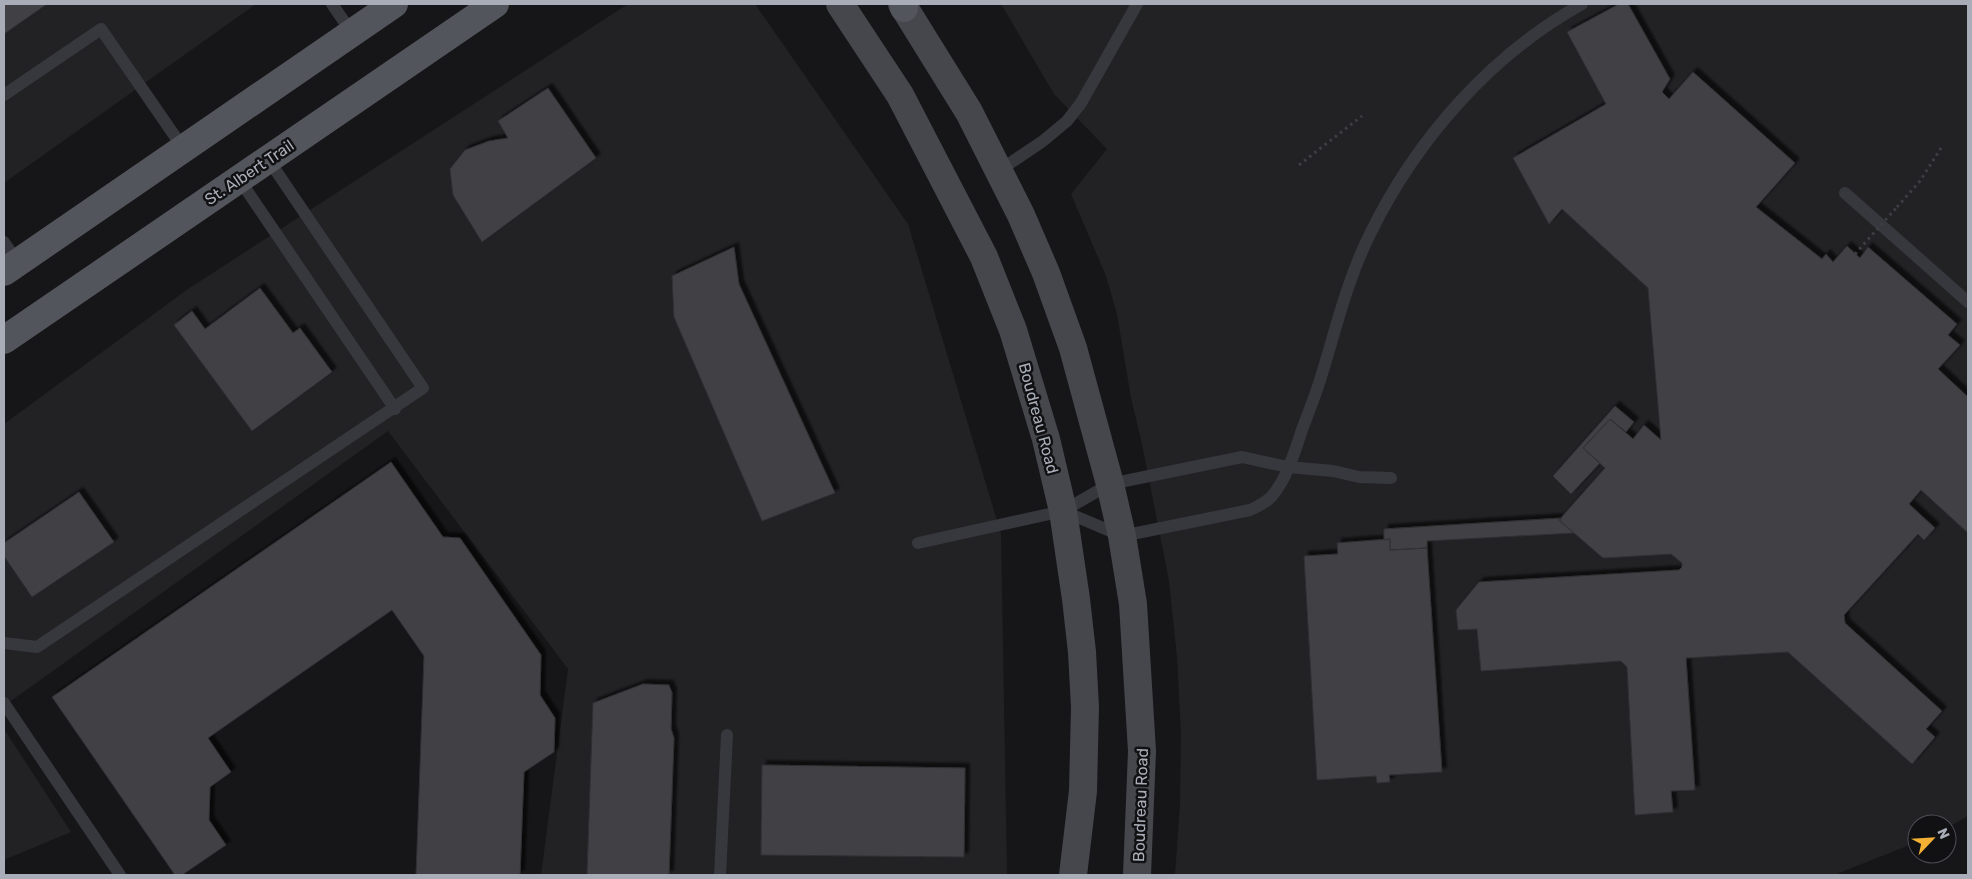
<svg xmlns="http://www.w3.org/2000/svg" width="1972" height="879" viewBox="0 0 1972 879" font-family="Rubik,sans-serif">
<style>
.built{fill:#222225}
.building{fill:#404145;stroke:#303034;filter:url(#shadow)}
.lines{fill:none;stroke-linecap:round;stroke-linejoin:round}
.path{stroke:#3d3f44;stroke-width:3;stroke-dasharray:2.5 4;stroke-linecap:butt}
.service{stroke:#37383d;stroke-width:12}
.secondary{stroke:#45474d;stroke-width:28}
.primary{stroke:#53555c;stroke-width:28}
.path-bridge{stroke:#3d3f44;stroke-width:3;stroke-dasharray:2.5 4;stroke-linecap:butt}
.labels{text-anchor:middle;stroke-width:5;stroke-linejoin:round;paint-order:stroke}
.street-label{font-size:16px;fill:#a8adb8;stroke:#111113}
</style>
<defs>
<filter id="shadow"><feDropShadow dx="4.5" dy="-4.5" stdDeviation="1" flood-color="#0009"/></filter>
</defs>
<rect width="100%" height="100%" fill="#161618"/>
<!-- built -->
<path class="built" d="M4 4H256L4 183Z
M628 4H755L908 224 1001 534 1007 875H541L568 669 388 431 4 706V424L188 289Z
M1001 4H1968V816L1947 828V824H1917V842L1834 875H1175L1180 805 1181 734 1177 657 1169 581 1142 444 1131 398 1117 314 1106 276 1071 194 1107 149 1054 94Z
M4 729 71 832 4 860Z"/>
<!-- building -->
<path class="building" d="M4 4H47L4 34Z
M1619 4H1628L1670 79 1662 92 1669 99 1693 72 1795 163 1756 207 1822 259 1826 254 1833 262 1847 246 1860 258 1868 247 1957 324 1948 335 1960 345 1938 369 1968 397V533L1921 490 1909 504 1935 528 1924 540 1918 534 1844 615 1845 623 1942 711 1926 729 1935 737 1912 764 1788 652 1686 658 1695 790 1671 791 1673 812 1635 815 1627 667 1621 661 1481 671 1477 629 1458 630 1456 610 1479 582 1679 570 1682 567V563L1671 554 1603 558 1559 520 1605 468 1583 448 1610 419 1633 439 1644 425 1661 440 1648 288 1562 209 1549 224 1513 158 1606 104 1567 32Z
M548 88 596 158 482 242 453 195 450 169 465 150 489 141 508 138 498 121Z
M734 247 739 284 835 493 762 521 674 317 672 276Z
M260 288 293 333 300 328 332 372 252 431 174 325 192 311 205 329Z
M1615 406 1634 422 1626 432 1610 419 1583 448 1600 463 1571 494 1553 476Z
M391 462 443 537 460 538 541 655 540 695 555 718 554 752 524 772 520 875H416L424 656 392 610 208 738 231 772 210 787 209 820 226 845 182 875H175L52 697Z
M79 492 114 542 32 597 4 556V543Z
M1562 518 1559 520 1574 533 1427 541V548L1390 550V539L1384 540V529Z
M1390 539V550L1427 548 1442 772 1389 775 1390 782 1377 783 1376 776 1317 780 1304 556 1338 554 1337 543Z
M643 684 669 685 672 693 671 729 674 738 669 875H587L593 703Z
M762 765 965 768 964 857 761 855Z"/>
<g class="lines">
<!-- path -->
<path class="path" d="M1299 165 1362 116
M1897 207 1920 181 1941 148"/>
<!-- service -->
<path class="service" d="M332 4 352 33
M4 95 101 29 183 148
M1000 170 1043 141 1067 121 1081 103 1137 4
M239 179 395 409
M1845 193 1968 302
M4 242 18 263
M1063 511 1122 536 1250 510C1258 506 1266 503 1272 496 1288 477 1295 450 1303 427 1309 411 1316 394 1321 377 1336 329 1347 280 1370 234 1416 140 1490 55 1582 4
M918 543 1063 511 1110 484 1242 457 1288 467 1333 471 1359 477 1391 478
M4 643 37 647 423 388 268 159
M4 703 120 875
M720 875 727 735"/>
<!-- secondary -->
<path class="secondary" d="M840 4 900 95 984 257 1013 330 1046 439 1063 511 1076 599 1082 652 1085 707 1083 791 1073 875
M902 4 969 112 1021 215 1046 273 1073 348 1110 484 1122 536 1133 604 1142 751 1137 875"/>
<!-- primary -->
<path class="primary" d="M904 4V8
M4 272 394 4
M4 340 495 4"/>
<!-- path-bridge -->
<path class="path-bridge" d="M1855 254 1897 207"/>
</g>
<g class="labels">
<!-- street labels -->
<g class="street-label">
<text transform="translate(249 172) rotate(-34)" y="6">St. Albert Trail</text>
<text transform="translate(1039 418) rotate(75)" y="6">Boudreau Road</text>
<text transform="translate(1140 805) rotate(-88)" y="6">Boudreau Road</text>
</g>
</g>
<!-- border -->
<rect width="1972" height="879" fill="none" stroke="#a8adb8" stroke-width="10"/>
<!-- north arrow -->
<g transform="translate(1932 839) rotate(65)"><circle r="24" fill="#111113" stroke="#4d4f55"/>
<path d="M0-4L9 19L0 12L-9 19Z" fill="#f2b134"/>
<text y="-8" font-size="14" font-weight="bold" text-anchor="middle" fill="#a8adb8">N</text>
</g>
</svg>
